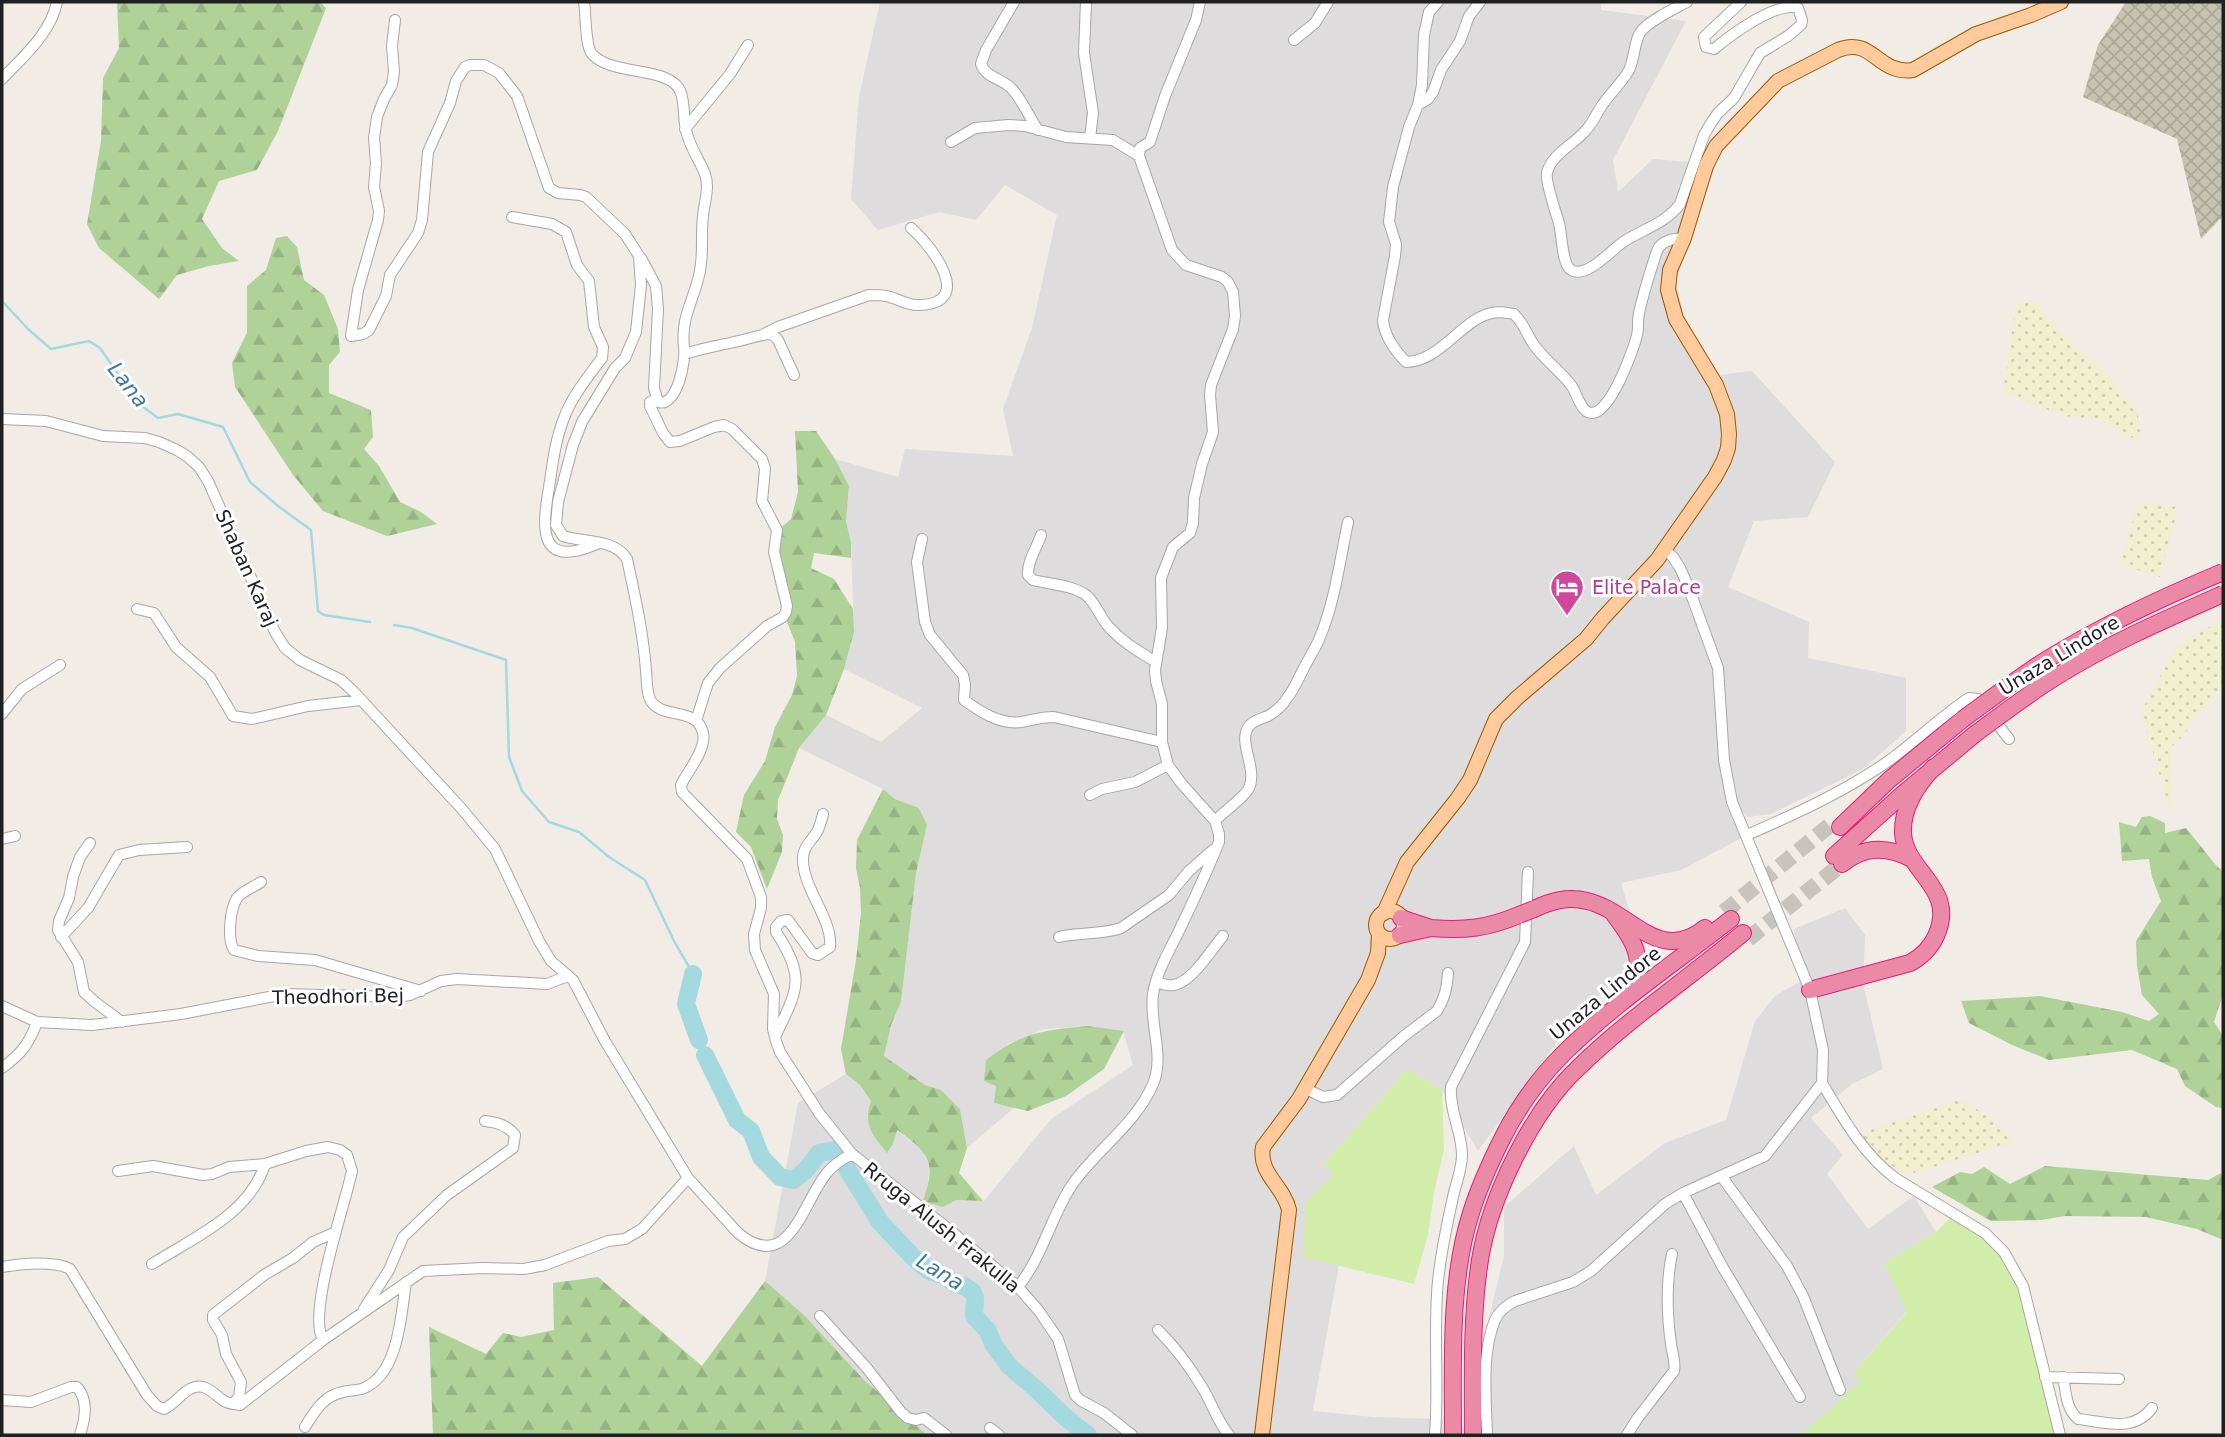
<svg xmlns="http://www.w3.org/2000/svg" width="2225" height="1437" viewBox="0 0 2225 1437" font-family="'DejaVu Sans',sans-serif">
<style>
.residential{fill:#dedcdd}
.construction{fill:url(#construction-cross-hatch)}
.farmland{fill:url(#farmland-dots)}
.grass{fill:#d1eda9}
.forest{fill:url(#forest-firs)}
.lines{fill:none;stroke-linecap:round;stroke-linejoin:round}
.stream{stroke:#a4d9e0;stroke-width:2.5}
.river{stroke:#a4d9e0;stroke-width:18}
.highway-tunnel{stroke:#c7c3be;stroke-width:16;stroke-dasharray:16 8;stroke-linecap:butt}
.minor-casing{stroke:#a7a7a7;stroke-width:12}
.major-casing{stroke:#9b5800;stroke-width:16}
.highway-casing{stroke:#e41d76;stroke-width:18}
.minor{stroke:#fff;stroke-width:10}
.major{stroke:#ffca9c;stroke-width:14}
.highway{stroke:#eb8aa6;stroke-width:16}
.highway-bridge-casing{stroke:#e41d76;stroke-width:18;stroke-linecap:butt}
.highway-bridge{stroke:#eb8aa6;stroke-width:16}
.labels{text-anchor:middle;stroke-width:6;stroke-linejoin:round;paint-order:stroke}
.street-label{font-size:19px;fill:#202020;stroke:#fff}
.hotel-label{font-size:19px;fill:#b23c85;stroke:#fff;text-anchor:start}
.water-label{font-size:21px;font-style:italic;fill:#3e779c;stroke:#fff}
</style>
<defs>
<pattern id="construction-cross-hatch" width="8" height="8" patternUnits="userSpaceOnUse" patternTransform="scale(1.75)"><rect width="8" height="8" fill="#c6c4b0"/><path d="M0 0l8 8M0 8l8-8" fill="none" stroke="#aaa897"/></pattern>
<pattern id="farmland-dots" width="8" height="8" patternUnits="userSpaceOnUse" patternTransform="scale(1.75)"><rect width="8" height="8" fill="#f0efd0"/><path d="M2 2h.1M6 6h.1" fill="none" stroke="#cecdb2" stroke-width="1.8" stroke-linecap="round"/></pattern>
<pattern id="forest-firs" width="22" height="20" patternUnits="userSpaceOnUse" patternTransform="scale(1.75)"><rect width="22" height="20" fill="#afd298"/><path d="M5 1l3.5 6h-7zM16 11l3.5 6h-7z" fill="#96b483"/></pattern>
</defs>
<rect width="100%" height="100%" fill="#f1ece5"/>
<!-- residential -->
<path class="residential" d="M880 2H1601V10L1686 21 1613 160 1618 192 1653 159 1716 164 1676 281 1683 314 1718 375 1752 371 1835 462 1808 517 1754 521 1728 587 1809 622 1808 658 1906 678V731L1863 769 1771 814 1748 817 1734 803 1747 835 1681 870 1621 883 1642 952 1562 1035 1478 1151 1442 1090 1407 1069 1323 1165 1335 1174 1303 1256 1339 1265 1313 1411 1373 1417 1443 1419V1435H927L864 1380 804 1315 765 1281 798 1103 846 1074 860 1085 871 1101 893 1144 896 1130 923 1150 929 1164 928 1188 943 1207 956 1200 984 1201 1051 1119 1133 1065 1123 1031 1088 1026 1045 1029 1007 1044 996 1086 994 1103 1015 1107 967 1148 960 1109 941 1090 925 1085 884 1056 891 1025 901 1002 916 873 927 825 919 808 895 799 883 789 799 748 826 715 881 742 922 708 844 669 854 632 851 543 846 521 849 486 835 459 898 477 905 449 1013 456 1003 409 1032 328 1057 215 1005 185 976 220 939 212 878 230 851 199 859 97Z
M1845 908 1865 935 1863 983 1883 1069 1852 1084 1811 1118 1843 1155 1827 1174 1868 1229 1914 1196 1936 1232 1884 1263 1907 1311 1854 1372 1861 1382 1800 1435H1480V1368L1493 1301 1504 1256V1207L1574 1146 1596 1195 1665 1143 1726 1120 1755 1021 1775 996 1799 982 1794 929Z"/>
<!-- construction -->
<path class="construction" d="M2126 2H2223V216L2201 239 2177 139 2083 97 2098 45Z"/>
<!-- farmland -->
<path class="farmland" d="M2036 301 2057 328 2106 373 2137 409 2142 443 2098 419 2064 416 2003 392 2016 303Z
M2138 503 2178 507 2160 577 2120 564Z
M2223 620V683L2183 736 2171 747V813L2141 712 2174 650 2187 639Z
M1962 1099 1988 1117 2014 1142 1907 1175 1879 1158 1863 1140 1865 1132Z"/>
<!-- grass -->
<path class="grass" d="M1407 1069 1442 1090 1444 1149 1434 1192 1428 1235 1414 1284 1303 1257 1306 1202 1334 1174 1323 1165Z
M1955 1214 1985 1233 2020 1279 2060 1435H1800L1860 1382 1854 1372 1907 1312 1884 1263 1936 1232Z"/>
<!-- forest -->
<path class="forest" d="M117 2H320L326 8 278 131 257 170 219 181 202 219 222 248 239 261 209 266 177 275 159 299 99 248 87 224 101 141 103 78 119 48Z
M287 236 297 247 304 280 324 295 338 329 340 352 329 365V393L371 410 373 437 364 449 379 466 400 502 421 512 437 524 387 536 323 511 293 475 235 387 232 363 247 333V286L266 270 276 238Z
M795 431H816L835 459 849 486 846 521 851 543V558L814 553 811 568 834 579 853 609 854 632 844 669 826 715 799 748 778 800 777 819 783 835 782 852 767 889 751 847 736 832 744 795 765 761 775 727 792 695 797 676 795 642 782 609 769 546 776 532 791 519 798 492Z
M883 789 895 799 919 808 927 825 916 873 901 1002 891 1025 884 1056 925 1085 941 1090 960 1109 967 1148 959 1173 983 1201 956 1200 943 1207 923 1201C937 1161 929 1153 897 1130L893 1144 887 1153C872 1135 863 1125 871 1101L860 1085 846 1074 841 1049 856 960 861 913 860 888 856 868 857 840Z
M2150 816 2165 823V833L2186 828 2215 864 2223 872V994L2214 1022 2223 1036V1108L2216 1107 2185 1086 2177 1069 2132 1050 2049 1060 2012 1045 1969 1023 1961 1001 2040 996 2122 1012 2149 1021 2159 1014 2142 995 2137 966 2136 941 2161 901 2152 877 2149 859 2122 861 2119 822 2136 827 2142 817Z
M1088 1026 1124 1031 1104 1069 1066 1096 1028 1111 994 1103 996 1086 984 1081 986 1060C1022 1032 1044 1030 1088 1026Z
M2045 1166 2208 1180 2221 1173 2223 1176V1240L2197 1229 2146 1217 2065 1216 2041 1220 1991 1221 1932 1187 1960 1172 1972 1174 1984 1167 2010 1184Z
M598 1277 702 1366 765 1281 804 1315 864 1380 927 1435H433L429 1327 486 1354 503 1333 521 1337 554 1330 553 1283Z"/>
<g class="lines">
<!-- stream -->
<path class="stream" d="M2 301 28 329 51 349 89 341 100 348 138 403 158 418 178 414 223 427 250 482 278 506 311 530 318 611 324 615 370 622
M394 625 412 628 506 660 509 757 522 791 549 822 579 832 609 857 645 880 674 941 693 974"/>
<!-- river -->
<path class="river" d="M693 974 686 1004 699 1040
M705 1055 737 1120 751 1131 761 1157 780 1177 793 1180 805 1171 819 1153 835 1150 836 1152
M846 1167 880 1222 914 1258 929 1271 943 1275 955 1284 964 1286 973 1292 975 1298 974 1316 988 1331 993 1344 1009 1366 1035 1388 1065 1417 1088 1435"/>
<!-- highway-tunnel -->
<path class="highway-tunnel" d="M1724 912 1835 821
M1748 939 1842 864"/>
<!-- minor casing -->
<g class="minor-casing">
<path id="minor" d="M584 2C586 13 585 46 592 54 612 77 672 65 681 93 685 105 683 118 686 130 689 146 699 159 705 174 710 188 704 203 703 216 701 232 703 248 701 264 698 295 680 313 684 347 686 361 677 408 658 402L654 388 658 309 656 286 641 258
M1014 2 986 50 981 64C986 78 1001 78 1011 88 1022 99 1029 117 1038 130
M1086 2 1084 53 1093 113 1090 138
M1438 2 1429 12 1424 35 1422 85 1418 105 1409 127 1393 187 1389 222 1396 244 1395 256 1383 320C1384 335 1395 351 1406 362 1440 362 1463 318 1492 313 1499 311 1507 313 1514 314 1526 326 1526 334 1534 345 1545 360 1560 371 1571 385 1576 392 1578 402 1584 409 1605 432 1634 348 1637 335 1639 328 1637 321 1639 314 1640 305 1656 251 1659 247 1666 239 1675 239 1684 238
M1687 2C1672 10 1654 18 1642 30 1634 39 1635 58 1629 70 1622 83 1611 92 1603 104 1597 112 1593 123 1586 130 1575 144 1551 154 1547 173 1545 181 1556 213 1559 223 1562 234 1562 263 1570 269 1584 281 1612 250 1623 242 1643 229 1665 224 1680 204L1704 135 1711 123 1718 113 1734 98 1760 53 1788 36 1801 25 1802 20 1798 8C1776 1 1731 35 1714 49L1706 47 1704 37 1741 2
M395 20 392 46 394 72 392 85 384 99 377 117 374 138 376 163 374 187 379 211 378 220 358 290 351 336 363 334 369 330 386 296 390 275 418 233 422 220 428 152 450 103 456 81 465 67 470 65H484L499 73 517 96 549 188 558 193 580 195 586 197 625 234 639 256 641 285 636 332 625 358 615 368 582 422 573 445 558 502 556 525 563 536C584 543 614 538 627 559 635 596 643 632 646 670 647 679 646 693 651 701 663 720 697 706 703 733 707 748 688 771 681 785L682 792 747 859 761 897V908L754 934 755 950 774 994 773 1029 776 1041 780 1052 819 1113 852 1154 946 1227 1018 1287 1039 1311 1058 1339 1075 1395 1080 1400 1104 1413 1132 1435
M1294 40 1315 23 1328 2
M2 79C23 57 51 33 57 2
M1418 105 1428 99 1433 92 1441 70 1460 41 1469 16 1480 2
M685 129 730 74 748 45
M951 142 975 128 1008 125 1025 126 1066 137 1113 140 1139 156
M512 217 552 224 566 232 577 265 589 281 594 327 603 347 602 358C588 377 572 396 564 418 556 438 553 460 550 481 543 523 534 571 597 544
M764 334 778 327 869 295C875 295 881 295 886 296 897 298 906 305 917 305 977 305 932 246 911 228
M685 354C702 348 717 346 734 342 747 340 759 334 772 334L778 340 794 375
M656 399 650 402V406L663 433 670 442 680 441 714 427 724 425 732 429 762 459 765 469 762 501 777 530 774 552 787 606 786 612 783 617 767 626 720 668 708 683 696 721
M2 419 46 421 103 436 145 438 159 442 177 450 188 457 199 467 208 481 275 632 285 648 300 660 341 680 354 692 461 808 495 849 539 941 551 961 573 980 605 1041 688 1178 738 1233C789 1275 802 1204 826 1174 833 1165 842 1159 852 1154
M1041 535C1037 548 1027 561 1028 575L1033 580C1049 584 1072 585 1086 595 1095 602 1100 617 1108 626 1122 642 1138 651 1156 662
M922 539 917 562 925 622 930 635 963 675 965 684 964 700C979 711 1000 725 1021 722 1032 720 1042 717 1054 717L1162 742
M137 609 154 613 176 647 210 677 233 716 252 719 308 706 361 700
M2 714 22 689 60 665
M1090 795 1102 789 1135 782 1168 765
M1215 821C1223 812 1245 797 1249 788 1258 768 1237 742 1249 726 1254 720 1261 719 1268 716 1275 712 1283 705 1287 698 1294 690 1298 679 1303 670 1308 659 1316 648 1320 637 1335 601 1340 560 1348 522
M1747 835C1795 814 1844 792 1887 762 1915 742 1940 717 1969 698L1978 699 2009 739
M2 839 15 836
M90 843 80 857 73 877 69 898 59 921 58 930 78 962 84 992 95 1002 122 1022
M261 882C254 887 242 891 237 898 230 909 227 939 234 950L258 956 315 960 421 991
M61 937 88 908 119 855 139 850 187 847
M1059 937C1080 932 1101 935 1121 928L1169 895 1189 871 1213 850
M1157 982C1162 984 1168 986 1174 985 1192 982 1211 950 1223 936
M2 1006 37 1022 92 1025 181 1014 285 994 396 997 410 995 441 981 457 979 547 984 568 976
M775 1037C797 990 807 979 776 932V927L781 921 788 920 812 953 818 955 830 947C833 919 802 888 803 858 803 846 813 840 818 830 820 825 822 819 823 814
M2 1068C21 1054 29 1044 37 1022
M1822 1083C1843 1118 1862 1153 1895 1178L1985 1233 2004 1252 2023 1286 2060 1435
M1306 1089 1323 1097 1337 1095 1404 1036 1437 1011C1445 998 1447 987 1448 973
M118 1171 153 1166 203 1175 212 1174 229 1167 265 1164 306 1151 328 1147 340 1150 347 1155 352 1171C345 1205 307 1313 323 1340
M1722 1177 1787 1266 1803 1296 1840 1390
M1683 1193 1722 1266 1800 1397
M152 1264C193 1238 250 1214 265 1164
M2 1267C19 1264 54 1260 70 1269L147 1395 157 1406 164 1409C175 1404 180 1394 190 1389 204 1381 214 1394 224 1401 229 1404 235 1404 240 1405L323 1340 423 1271 483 1268 524 1269 545 1265 608 1241 625 1239 642 1229 688 1178
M1018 1287C1042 1257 1050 1220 1070 1188 1094 1151 1135 1126 1153 1084 1165 1056 1149 1023 1153 994 1156 974 1168 953 1177 935 1192 904 1206 874 1219 842V834L1215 821 1181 783 1168 765 1162 742V704L1156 681 1155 670 1162 628 1161 578 1173 547 1190 533 1193 523 1194 498 1202 464 1213 432 1210 395 1211 385 1233 329 1235 316 1233 292 1228 282 1222 277 1186 265 1172 250 1139 156 1140 148 1150 142 1165 96 1196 20 1200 2
M364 1309 389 1270 403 1237 447 1195 513 1148 515 1135C507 1125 497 1122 485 1121
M820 1316 866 1367 901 1412 908 1418 916 1420 924 1418 946 1435
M1158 1330C1175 1347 1190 1367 1202 1387 1212 1403 1217 1421 1229 1435
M2045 1377 2119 1379
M2063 1377C2066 1392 2066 1409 2078 1419 2106 1422 2133 1433 2152 1408
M2 1400 31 1402 71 1387H77C89 1401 85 1419 80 1435
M233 1404 239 1397 241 1382 226 1354 222 1335 213 1320V1315L264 1275 293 1258 313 1242 336 1232
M305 1427C315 1411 323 1396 343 1392 350 1390 357 1391 364 1388 399 1373 401 1315 406 1282
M990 1428 999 1435
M1435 1435C1439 1384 1433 1332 1438 1281 1441 1252 1447 1224 1453 1197 1456 1183 1462 1169 1462 1155 1462 1132 1449 1110 1451 1087L1525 942 1528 872
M1487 1435C1486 1400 1481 1353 1495 1320 1499 1311 1507 1305 1515 1301L1573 1282 1591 1271 1665 1204 1683 1193 1765 1156 1822 1083 1823 1050 1810 990 1732 802 1724 760 1718 668 1688 586 1680 568 1673 557 1665 550
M1627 1435 1637 1419 1674 1371C1676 1361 1672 1353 1671 1344 1667 1315 1666 1282 1672 1254"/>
</g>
<!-- major casing -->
<g class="major-casing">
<path id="major" d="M1376 925a14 14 0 1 1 28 0a14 14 0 1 1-28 0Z
M1384 913 1407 862 1458 798 1470 780 1496 719 1518 697 1586 639 1603 618 1657 560 1715 477 1724 460 1728 448 1729 434 1727 414 1716 385 1676 319 1668 290 1670 270 1684 238 1706 166 1716 146 1778 81 1838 50C1873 36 1877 75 1913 70L1976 34 2031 15 2061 2
M1262 1435 1289 1210C1284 1186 1258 1174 1263 1147L1299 1099 1368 980 1378 953 1379 934"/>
</g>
<!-- highway casing -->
<g class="highway-casing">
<path id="highway" d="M1840 827 1889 780 1963 719
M1834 856 1904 793 1975 734
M1842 864C1864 846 1887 846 1912 859
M1534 909C1551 901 1568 896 1587 901 1629 910 1659 966 1705 928
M1613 913C1635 943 1651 964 1622 996
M1431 928C1465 931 1488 928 1519 915
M1400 935 1431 928 1401 918
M1810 990 1910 963C1921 957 1931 947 1936 936 1958 888 1905 872 1903 833 1902 807 1917 785 1934 767
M1453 1435C1453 1364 1449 1281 1471 1213 1479 1187 1490 1163 1502 1139 1518 1107 1539 1078 1564 1053 1615 1003 1675 963 1731 919
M1473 1435C1473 1377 1471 1317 1480 1260 1490 1197 1532 1111 1578 1068 1628 1019 1689 978 1743 933"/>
</g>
<!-- minor -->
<use href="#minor" class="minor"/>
<!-- major -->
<use href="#major" class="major"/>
<!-- highway -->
<use href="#highway" class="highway"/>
<!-- highway-bridge casing -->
<g class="highway-bridge-casing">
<path id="highway-bridge" d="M1963 719C1991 699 2018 678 2046 660 2103 625 2163 597 2223 572
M1975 734C2001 715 2027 695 2054 678 2108 644 2166 619 2223 594
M1519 915 1534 909"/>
</g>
<!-- highway-bridge -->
<use href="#highway-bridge" class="highway-bridge"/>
</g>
<!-- icons -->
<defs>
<g id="hotel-pin" transform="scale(1.75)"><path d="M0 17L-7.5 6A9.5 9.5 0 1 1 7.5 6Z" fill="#d1479c" stroke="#fff"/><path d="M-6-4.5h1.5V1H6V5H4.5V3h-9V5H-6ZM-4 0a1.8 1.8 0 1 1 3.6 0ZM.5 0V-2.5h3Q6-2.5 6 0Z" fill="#fff"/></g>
</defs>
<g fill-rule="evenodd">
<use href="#hotel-pin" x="1567" y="587"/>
</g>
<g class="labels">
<!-- street labels -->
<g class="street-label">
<text transform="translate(247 568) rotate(66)" y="7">Shaban Karaj</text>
<text transform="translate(2059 655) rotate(-31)" y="7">Unaza Lindore</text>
<text transform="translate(1605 993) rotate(-39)" y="7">Unaza Lindore</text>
<text transform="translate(338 996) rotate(-1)" y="7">Theodhori Bej</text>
<text transform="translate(942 1227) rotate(39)" y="7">Rruga Alush Frakulla</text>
</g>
<!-- hotel labels -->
<g class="hotel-label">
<text x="1592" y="594">Elite Palace</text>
</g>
<!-- water labels -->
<g class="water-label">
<text transform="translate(128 385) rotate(52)" y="7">Lana</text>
<text transform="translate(940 1272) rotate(31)" y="7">Lana</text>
</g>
</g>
<!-- border -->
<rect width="2225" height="1437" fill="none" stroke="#202020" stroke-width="7"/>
</svg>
